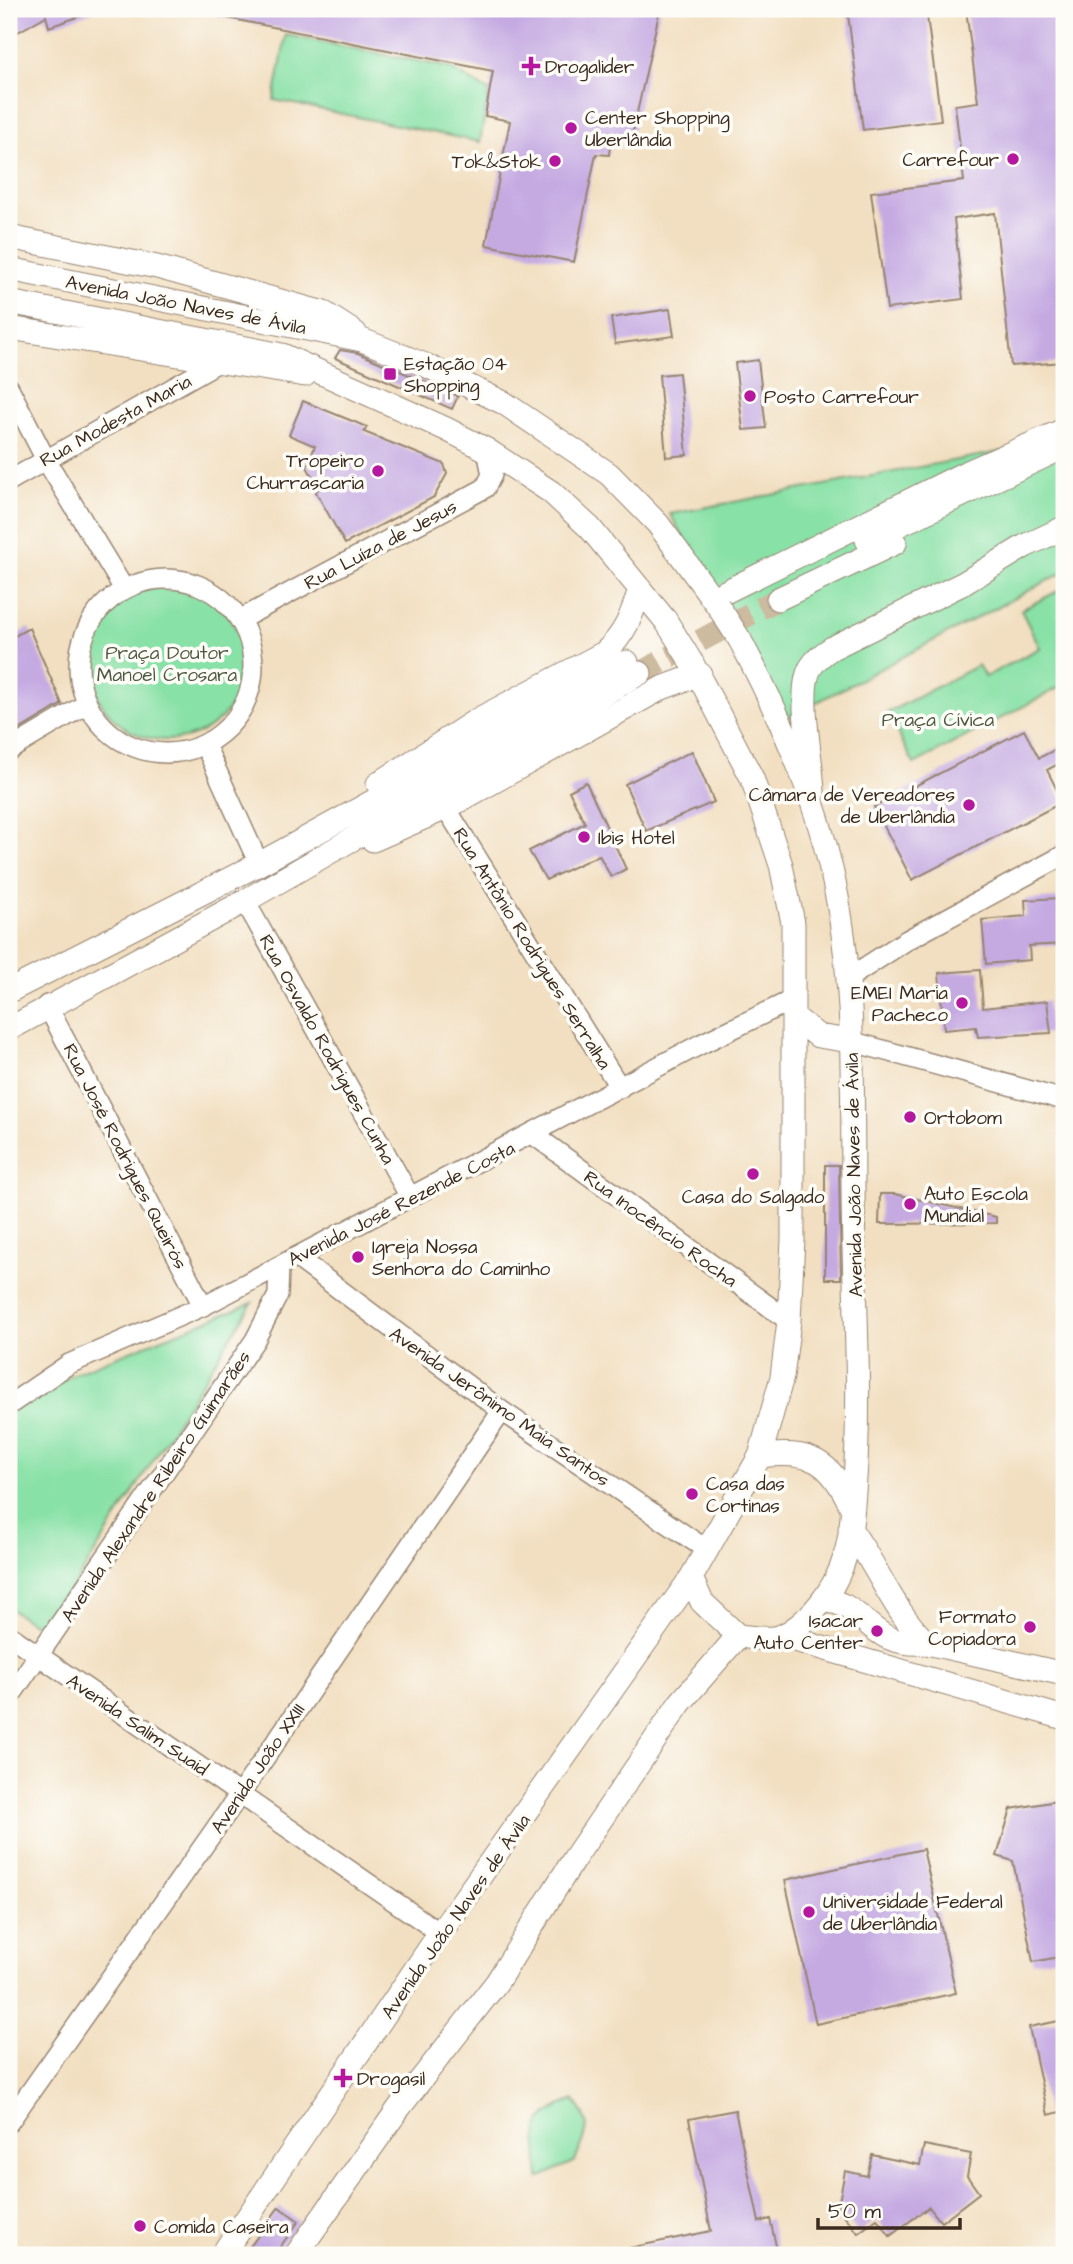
<svg xmlns="http://www.w3.org/2000/svg" width="1073" height="2264" viewBox="0 0 1073 2264" font-family="'Architects Daughter',sans-serif">
<style>
.green{fill:#88e1a6;stroke:#628662;stroke-width:2}
.building{fill:#c5aae2}
.lines{fill:none;stroke-linecap:round;stroke-linejoin:round}
.major-tunnel{stroke:#cdbba0;stroke-width:23;stroke-dasharray:23 11;stroke-linecap:butt}
.minor-casing{stroke:#968470;stroke-width:22}
.major-casing{stroke:#968470;stroke-width:25}
.minor{stroke:#fff;stroke-width:19}
.major{stroke:#fff;stroke-width:23}
.major-bridge-casing{stroke:#968470;stroke-width:25;stroke-linecap:butt}
.major-bridge{stroke:#fff;stroke-width:23}
.poi-dot{fill:#b5179e;stroke:#fdfcf7;stroke-width:2.5}
.labels{text-anchor:middle;stroke-width:7;stroke-linejoin:round;paint-order:stroke}
.poi-label{font-size:19px;fill:#3b2a1e;stroke:#fdfcf7;text-anchor:start}
.street-label{font-size:19px;fill:#3b2a1e;stroke:#fdfcf7}
.park-label{font-size:19px;fill:#4e5840;stroke:#fdfcf7}
</style>
<rect width="100%" height="100%" fill="#fdfcf7"/>
<filter id="ink" filterUnits="userSpaceOnUse"><feTurbulence type="fractalNoise" baseFrequency=".0143" numOctaves="2"/><feDisplacementMap in="SourceGraphic" scale="14" xChannelSelector="R" yChannelSelector="G"/><feConvolveMatrix kernelMatrix="1 2 1 2 8 2 1 2 1" color-interpolation-filters="sRGB"/></filter>
<filter id="wash" filterUnits="userSpaceOnUse"><feTurbulence type="fractalNoise" baseFrequency=".00686" numOctaves="4" result="noise"/><feDisplacementMap in="SourceGraphic" scale="28" xChannelSelector="R" yChannelSelector="G"/><feGaussianBlur stdDeviation="1.57" result="paint"/><feColorMatrix in="noise" values="0 0 0 0 0 0 0 0 0 0 0 0 0 0 0 0 0 1.4 0 .05"/><feComposite in="paint" operator="in"/></filter>
<g filter="url(#wash)">
<rect width="100%" height="100%" fill="#f2dfc1"/>
<!-- green -->
<path class="green" d="M286 35 447 67 489 91 480 142 274 100Z
M1064 440V572L787 718 670 514Z
M90 663a77 77 0 1 1 154 0a77 77 0 1 1-154 0Z
M1064 588V685L914 764 887 713 978 665 985 677 1040 648 1021 610Z
M252 1303 45 1632 9 1608V1413L77 1372Z
M574 2100C595 2125 586 2134 575 2161L539 2178C537 2133 527 2119 574 2100Z"/>
<g id="blocks">
<!-- building -->
<path class="building" d="M9 9H94L95 11 49 27 46 16 18 32 9 30Z
M218 9H660L631 140 611 136 609 155 596 154 574 262 486 245 510 121 485 116 493 71 217 16Z
M906 9H926L941 120 863 130 848 15Z
M966 9H1064V362L1011 366 995 213 954 219 963 299 887 309 871 192 964 181 955 105 978 102Z
M670 309 674 336 615 344 611 318Z
M340 350 358 353 458 396 452 409 335 358Z
M758 360 766 428 743 430 735 363Z
M679 373 687 455 666 457 659 375Z
M303 401 367 427 364 432 444 464 447 474 434 497 345 544 316 492 319 488 307 467 315 446 289 435Z
M29 628 62 704 9 736V639Z
M1024 730 1039 758 1064 745V761L1047 770 1063 802 912 880 874 807Z
M692 751 714 802 646 831 625 784Z
M586 782 626 869 611 877 599 855 546 880 529 851 585 823 569 791Z
M1059 898 1063 944 1029 946 1030 960 986 964 982 920 1026 916 1025 900Z
M980 970 983 1008 1047 1001 1051 1033 978 1037 976 1027 944 1030 939 973Z
M825 1165H839L841 1279H825Z
M880 1194H895L996 1217V1223L879 1224Z
M1057 1801 1060 1821 1064 1822V1956L1033 1962 1013 1861 997 1856 1011 1809Z
M923 1849 956 1993 816 2024 785 1880Z
M1064 2020V2111L1048 2115 1029 2027Z
M735 2110 759 2222 770 2219 778 2255H630L629 2248 711 2231 689 2119Z
M924 2145 971 2154 967 2176 979 2193 941 2222 929 2207 890 2236 877 2219 858 2233 838 2207 845 2171 867 2176 872 2155 920 2165Z
M279 2207 299 2221 274 2255H244Z"/>
</g>
</g>
<g filter="url(#ink)">
<use href="#blocks" fill-opacity="0" stroke="#968470" stroke-width="2"/>
<g class="lines">
<!-- major-tunnel -->
<path class="major-tunnel" d="M640 673 778 599"/>
<!-- minor casing -->
<g class="minor-casing">
<path id="minor" d="M9 388 46 460 124 589
M9 481 222 360
M79 666a87 87 0 1 1 174 0a87 87 0 1 1-174 0Z
M241 619 485 488 492 475 487 450
M205 745 259 864
M9 750 85 705
M446 808 620 1088
M245 901 410 1197
M847 979 907 940 1064 855
M47 1005 203 1306
M850 1041 1064 1100
M534 1135 789 1321
M296 1257 502 1411 707 1550
M9 1405 69 1364 203 1306 701 1044 794 999
M9 1635 440 1933
M9 1698 255 1340 278 1295 279 1266
M9 2122 240 1794 502 1411"/>
</g>
<!-- major casing -->
<g class="major-casing">
<path id="major" d="M9 237 157 267 324 313 355 333
M9 269 362 340 425 365 504 403 609 474 658 524 718 606
M9 302 282 355 446 429 487 450 551 492 590 528 666 621
M9 328 305 375
M867 540 1064 447
M713 598 963 474 1064 430
M778 599 895 543
M378 784 477 720 604 653C625 635 632 615 640 589
M813 794C813 764 796 690 811 667 816 659 824 653 832 648L964 583 1025 546 1064 528
M373 840 446 808 662 688 700 674
M9 991 259 864 627 662
M793 1016 818 1036 850 1041
M9 1029 245 901 640 673
M760 1456C811 1450 830 1460 851 1506
M850 1529C877 1565 893 1612 927 1643
M691 1578 702 1602 738 1636C751 1637 770 1641 782 1636 805 1625 826 1600 837 1577 850 1552 852 1520 854 1492 861 1410 856 1330 854 1247 850 1123 860 995 832 873 814 792 779 714 740 640
M822 1602C849 1597 866 1628 889 1638 901 1643 914 1644 927 1643L1064 1674
M781 1636 1064 1718
M222 2255 440 1933 691 1578 760 1456 782 1377 789 1321 793 1239V923L781 865 752 778 692 663
M296 2255 399 2108 497 1982 574 1859 680 1703 738 1636"/>
</g>
<!-- minor -->
<use href="#minor" class="minor"/>
<!-- major -->
<use href="#major" class="major"/>
<!-- major-bridge casing -->
<g class="major-bridge-casing">
<path id="major-bridge" d="M718 606 740 640
M666 621 692 663"/>
</g>
<!-- major-bridge -->
<use href="#major-bridge" class="major-bridge"/>
</g>
</g>
<!-- markers -->
<g class="poi-dot">
<path d="M527.5 55.5h7v7h7v7h-7v7h-7v-7h-7v-7h7z"/>
<circle cx="571" cy="128" r="7"/>
<circle cx="1013" cy="159" r="7"/>
<circle cx="555" cy="161" r="7"/>
<rect x="383" y="367" width="14" height="14" rx="3.5"/>
<circle cx="750" cy="396" r="7"/>
<circle cx="378" cy="471" r="7"/>
<circle cx="969" cy="805" r="7"/>
<circle cx="584" cy="837" r="7"/>
<circle cx="962" cy="1003" r="7"/>
<circle cx="910" cy="1117" r="7"/>
<circle cx="753" cy="1174" r="7"/>
<circle cx="910" cy="1204" r="7"/>
<circle cx="358" cy="1257" r="7"/>
<circle cx="692" cy="1494" r="7"/>
<circle cx="1030" cy="1627" r="7"/>
<circle cx="877" cy="1631" r="7"/>
<circle cx="809" cy="1912" r="7"/>
<path d="M339.5 2067.5h7v7h7v7h-7v7h-7v-7h-7v-7h7z"/>
<circle cx="140" cy="2226" r="7"/>
</g>
<g class="labels">
<!-- poi labels -->
<g class="poi-label">
<text x="545" y="73">Drogalider</text>
<text x="585" y="124">Center Shopping<tspan x="585" dy="22">Uberlândia</tspan></text>
<text x="999" y="166" text-anchor="end">Carrefour</text>
<text x="541" y="168" text-anchor="end">Tok&amp;Stok</text>
<text x="404" y="370">Estação 04<tspan x="404" dy="22">Shopping</tspan></text>
<text x="764" y="403">Posto Carrefour</text>
<text x="364" y="467" text-anchor="end">Tropeiro<tspan x="364" dy="22">Churrascaria</tspan></text>
<text x="955" y="801" text-anchor="end">Câmara de Vereadores<tspan x="955" dy="22">de Uberlândia</tspan></text>
<text x="598" y="844">Ibis Hotel</text>
<text x="948" y="999" text-anchor="end">EMEI Maria<tspan x="948" dy="22">Pacheco</tspan></text>
<text x="924" y="1124">Ortobom</text>
<text x="924" y="1200">Auto Escola<tspan x="924" dy="22">Mundial</tspan></text>
<text x="753" y="1203" text-anchor="middle">Casa do Salgado</text>
<text x="372" y="1253">Igreja Nossa<tspan x="372" dy="22">Senhora do Caminho</tspan></text>
<text x="706" y="1490">Casa das<tspan x="706" dy="22">Cortinas</tspan></text>
<text x="1016" y="1623" text-anchor="end">Formato<tspan x="1016" dy="22">Copiadora</tspan></text>
<text x="863" y="1627" text-anchor="end">Isacar<tspan x="863" dy="22">Auto Center</tspan></text>
<text x="823" y="1908">Universidade Federal<tspan x="823" dy="22">de Uberlândia</tspan></text>
<text x="357" y="2085">Drogasil</text>
<text x="154" y="2233">Comida Caseira</text>
</g>
<!-- street labels -->
<g class="street-label">
<text transform="translate(186 304) rotate(11)" y="7">Avenida João Naves de Ávila</text>
<text transform="translate(115 420) rotate(-29)" y="7">Rua Modesta Maria</text>
<text transform="translate(380 544) rotate(-28)" y="7">Rua Luíza de Jesus</text>
<text transform="translate(533 948) rotate(58)" y="7">Rua Antônio Rodrigues Serralha</text>
<text transform="translate(328 1049) rotate(61)" y="7">Rua Osvaldo Rodrigues Cunha</text>
<text transform="translate(126 1156) rotate(63)" y="7">Rua José Rodrigues Queirós</text>
<text transform="translate(853 1175) rotate(-91)" y="7">Avenida João Naves de Ávila</text>
<text transform="translate(401 1203) rotate(-27)" y="7">Avenida José Rezende Costa</text>
<text transform="translate(661 1228) rotate(36)" y="7">Rua Inocêncio Rocha</text>
<text transform="translate(500 1406) rotate(35)" y="7">Avenida Jerônimo Maia Santos</text>
<text transform="translate(155 1486) rotate(-56)" y="7">Avenida Alexandre Ribeiro Guimarães</text>
<text transform="translate(138 1724) rotate(34)" y="7">Avenida Salim Suaid</text>
<text transform="translate(257 1768) rotate(-56)" y="7">Avenida João XXIII</text>
<text transform="translate(455 1916) rotate(-55)" y="7">Avenida João Naves de Ávila</text>
</g>
<!-- park labels -->
<g class="park-label">
<text x="167" y="659">Praça Doutor<tspan x="167" dy="22">Manoel Crosara</tspan></text>
<text x="938" y="726">Praça Cívica</text>
</g>
</g>
<!-- margin -->
<rect width="1073" height="2264" fill="none" stroke="#fdfcf7" stroke-width="35"/>
<!-- scale -->
<path d="M818 2218v10h142v-10" fill="none" stroke="#3b2a1e" stroke-width="3.5"/>
<text x="828" y="2218" font-size="21" fill="#3b2a1e" stroke="#fdfcf7" stroke-width="5" paint-order="stroke">50 m</text>
</svg>
